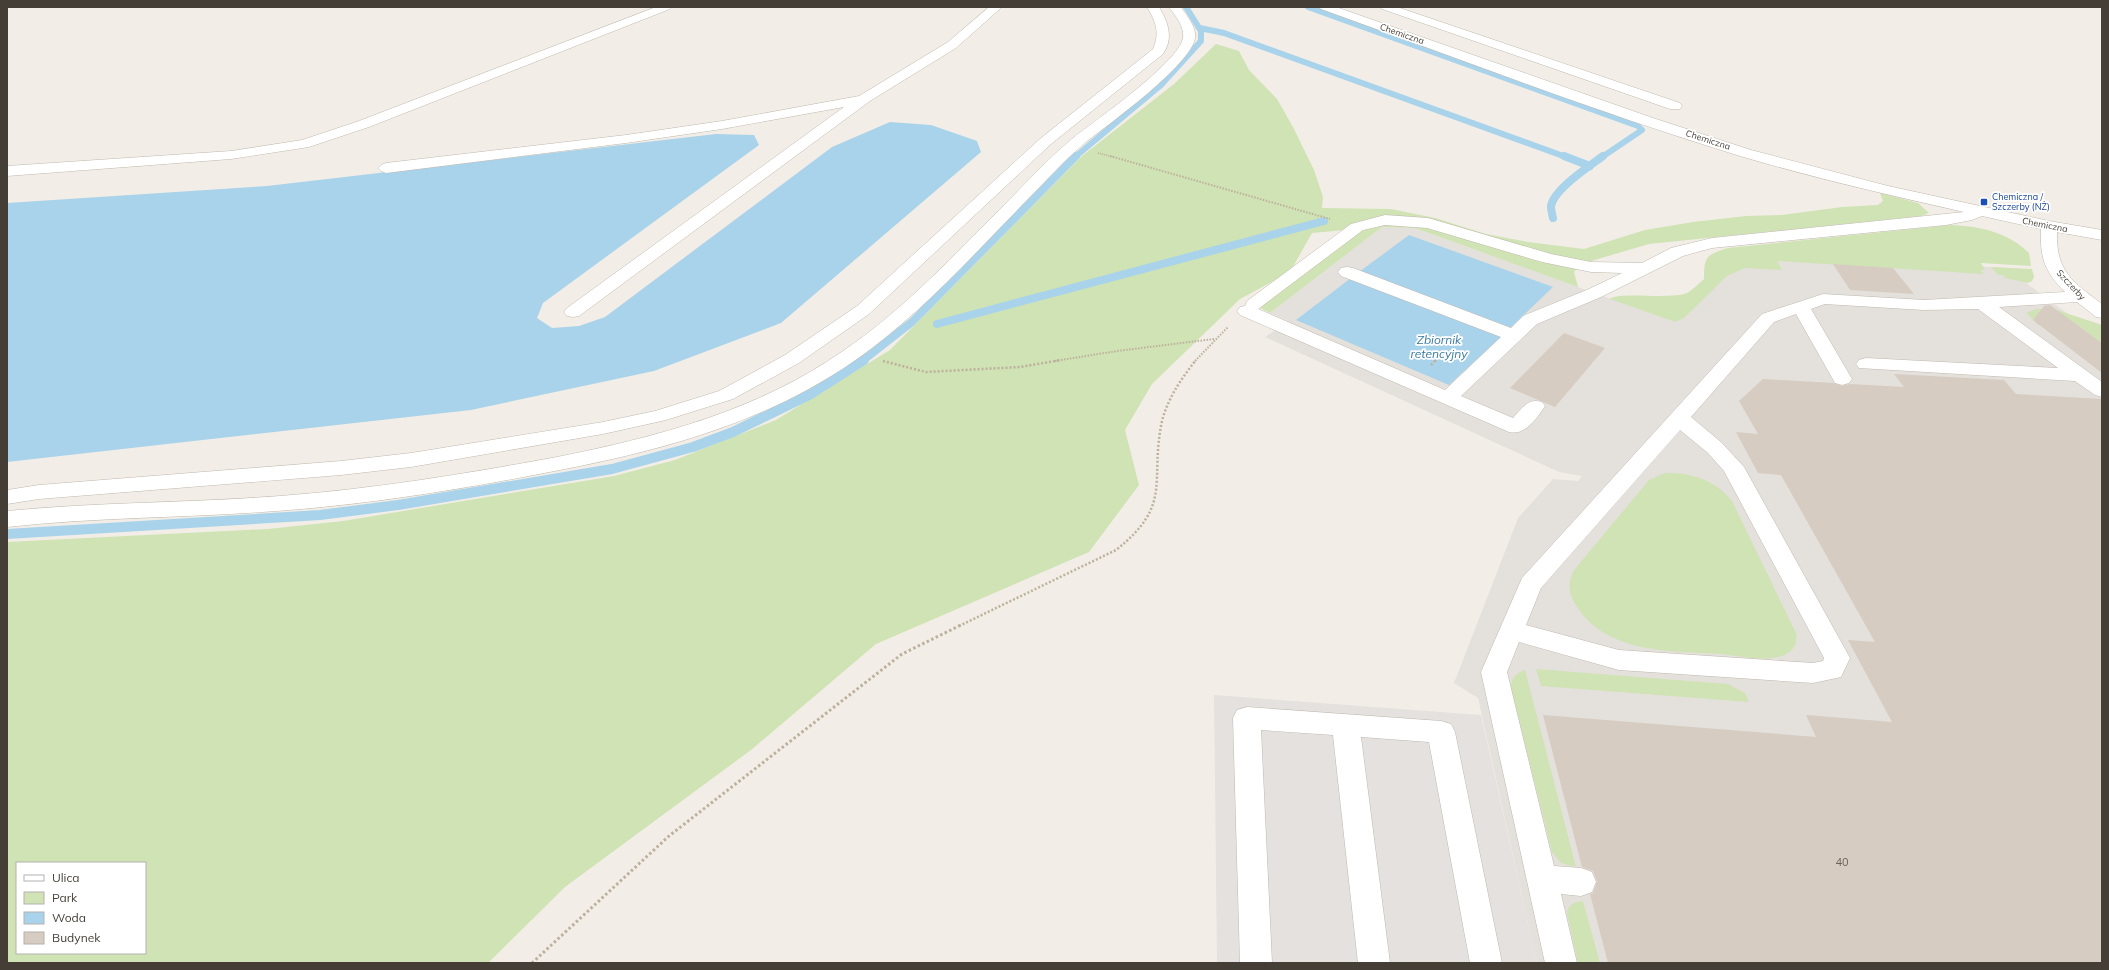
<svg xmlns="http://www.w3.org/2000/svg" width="2109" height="970" viewBox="0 0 2109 970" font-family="Mulish,sans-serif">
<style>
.industrial{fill:#e4e0dc}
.green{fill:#d0e3b4;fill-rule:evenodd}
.parking{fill:#e4e1df}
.water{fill:#a9d3ea}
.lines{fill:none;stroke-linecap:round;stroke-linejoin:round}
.stream-far2{stroke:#a9d3ea;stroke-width:6}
.stream-far1{stroke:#a9d3ea;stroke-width:8}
.stream{stroke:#a9d3ea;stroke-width:10}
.building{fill:#d6ccc1}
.minor-casing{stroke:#c0b8ae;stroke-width:1}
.path-far3{stroke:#bdb09d;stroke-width:1.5;stroke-dasharray:1 1;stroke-linecap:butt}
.path-far2{stroke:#bdb09d;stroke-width:2;stroke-dasharray:1.5 1.5;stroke-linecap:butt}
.path-far1{stroke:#bdb09d;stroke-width:2.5;stroke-dasharray:2 2;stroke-linecap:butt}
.path{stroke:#bdb09d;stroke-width:3;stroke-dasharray:2.5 2.5;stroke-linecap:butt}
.minor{fill:#fff;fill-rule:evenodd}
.transit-dot{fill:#1a4fb4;stroke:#fff;stroke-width:1.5}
.labels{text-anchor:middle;stroke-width:3.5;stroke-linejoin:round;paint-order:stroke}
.far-street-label{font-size:9px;fill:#453e37;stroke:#fff}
.far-transit-label{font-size:9px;fill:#164399;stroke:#fff;text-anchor:start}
.near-number-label{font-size:11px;fill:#69625a}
.water-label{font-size:12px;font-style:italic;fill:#387aa0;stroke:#fff}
</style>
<rect width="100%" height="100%" fill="#f2eee7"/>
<!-- industrial -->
<path class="industrial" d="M1382 227 1415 228 1675 322 1724 273 1791 254 2006 268 2102 339V963H1537L1478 698 1454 683 1518 518 1553 479 1578 481 1582 476 1559 472 1265 337 1288 321 1270 313Z"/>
<!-- green -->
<path class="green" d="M1216 44 1239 51 1249 70 1277 99 1293 127 1314 170 1323 197 1322 208 1391 209 1435 218 1486 234 1528 242 1584 249 1645 230 1693 222 1746 216 1782 215 1842 207 1878 205 1883 201 1880 193 1918 203 1929 213 1921 216 1649 244 1581 264 1574 272 1578 287 1415 228 1382 227 1270 313 1258 307 1345 230 1312 233 1290 272 1240 299 1152 384 1125 430 1139 485 1089 552 876 644 751 750 565 887 488 963H7V542L268 529 343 521 614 476 675 460 776 420 890 350 1082 156 1174 84ZM17 863H145V953H17Z
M1951 225C1979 226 2008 232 2029 253L2031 266 1981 263 1985 270H1980L1984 274 1777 261 1782 270 1745 268 1727 276 1684 318 1675 322 1610 299C1617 291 1670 300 1687 293 1693 290 1698 284 1704 279 1704 256 1706 255 1728 248Z
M1991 267 2032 269 2034 277 2032 281 2028 283 2005 278 2003 275H1998Z
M2036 309 2057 310 2102 325V343L2075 323 2038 325 2026 313Z
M1665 473C1690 472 1716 480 1732 501L1796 633C1798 644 1793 652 1782 656 1764 662 1739 656 1721 654 1671 651 1608 654 1577 607 1569 596 1567 582 1574 570L1649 480Z
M1536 669 1728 684 1745 693 1749 702 1541 686Z
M1525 670 1576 867 1561 863 1552 852 1511 688C1511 678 1516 673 1525 670Z
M1583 901 1600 963H1578L1567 913C1568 904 1575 902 1583 901Z"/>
<!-- parking -->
<path class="parking" d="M1214 695 1481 715 1537 963H1217Z"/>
<!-- water -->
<path class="water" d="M890 122 931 125 977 141 981 152 781 323 654 371 471 410 7 462V203L267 186 716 134 754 135 759 145 543 303 537 318 552 328 579 326 605 317 832 147Z
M1409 235 1553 287 1508 330 1359 272Z
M1351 278 1501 337 1449 385 1296 320Z"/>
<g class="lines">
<!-- stream-far2 -->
<path class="stream-far2" d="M1308 7 1638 126 1642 130 1602 157
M1200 28 1224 33 1566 157
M1075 157 1161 85 1201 41V31L1186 7"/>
<!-- stream-far1 -->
<path class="stream-far1" d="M1564 156 1590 166
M1553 218C1552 214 1551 210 1551 206 1554 189 1590 166 1603 156
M937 324 1324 221
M862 361 912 322 1076 156"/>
<!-- stream -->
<path class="stream" d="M7 534 320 515 398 505 612 469 693 447 733 432 809 395 864 360"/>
</g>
<!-- building -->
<path class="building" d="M1833 264 1893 268 1914 294 1850 290Z
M2050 305 2102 343V373L2033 320 2044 306Z
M1564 333 1605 348 1555 407 1510 388Z
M1894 374 2004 380 2016 394 2102 399V963H1608L1590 894 1593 893 1597 881 1593 871 1582 867 1543 715 1816 737 1806 715 1892 722 1848 640 1875 642 1781 475 1758 473 1736 432 1758 434 1739 401 1763 379 1833 383 1842 386 1850 384 1904 387Z"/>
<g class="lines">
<!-- minor casing -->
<g class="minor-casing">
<path id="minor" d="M656 7H672L670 9 369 127 309 147 231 159 7 176V166L231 151 302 140 359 121Z
M989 7H1002L956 48 870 101 579 316 573 317 567 316 564 312 567 308 844 107 722 129 626 143 386 173 381 171 378 168 381 165 386 163 626 135 722 121 859 96 948 42Z
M1147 7H1159C1168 22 1174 38 1163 54L1051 144 869 314 799 363 733 399 666 420 603 434 411 467 341 475 39 499 7 504V490L39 485 341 461 411 453 603 422 655 411 719 391 785 355 857 306 1041 138 1153 49C1160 33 1156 22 1147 7Z
M1169 7H1181C1186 15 1197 27 1195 38 1191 65 1109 124 1086 142 1064 160 1046 181 1027 200 972 256 919 316 854 361 768 421 667 449 565 469 469 488 374 504 277 511 187 518 97 517 7 527V511C98 502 189 503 280 496 373 489 465 474 557 457 657 437 757 411 843 351 905 309 956 253 1009 200 1030 179 1050 157 1073 138 1095 121 1179 62 1183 38 1185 27 1175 15 1169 7Z
M1319 7H1336L1653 118 1751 150 1888 186 2049 221 2102 230V240L2057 232C2056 272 2073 282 2102 304V318L2096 317 2077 302 1999 307 2102 382V397L2095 395 2075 381 1859 368 1856 364 1859 360 1866 358 2058 368 1978 309 1924 310 1825 304 1811 309 1852 379 1849 383 1842 385 1835 383 1796 314 1774 322 1691 417 1722 443 1744 467 1850 658 1841 677 1813 683 1619 670 1519 642 1507 672 1554 866 1581 868 1592 872 1596 882 1592 892 1581 896 1561 894 1577 963H1545L1481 672 1522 578 1762 314 1823 294 1924 300 2065 292C2044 271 2040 258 2041 229L1982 216 1972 220 1946 225 1712 248 1683 256 1601 297 1537 324 1461 396 1513 418C1522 408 1528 398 1542 402L1545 406C1536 419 1525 436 1509 432L1240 315 1237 311 1240 307 1245 306 1247 301 1351 224 1385 215 1428 218 1551 254 1591 262 1642 263 1671 248 1712 238 1964 212C1889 195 1814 178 1740 156 1599 113 1460 59 1321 9ZM1385 225 1427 228 1542 262 1591 272 1622 273 1589 289 1523 316 1511 328 1353 268 1347 267 1341 268 1338 272 1341 276 1501 337 1445 390 1258 309 1363 230ZM1680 430 1708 453 1724 471 1824 658 1823 661 1813 663 1619 650 1526 625 1541 588Z
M1380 7H1397L1680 103 1682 106 1680 109H1670L1382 9Z
M1247 707 1441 721 1451 724 1455 732 1502 963H1470L1429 742 1361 737 1390 963H1358L1333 735 1261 730 1272 963H1240L1233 718 1237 710Z"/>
</g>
<!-- path-far3 -->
<path class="path-far3" d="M1098 153 1113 157"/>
<!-- path-far2 -->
<path class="path-far2" d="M1110 156 1330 219
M1055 361 1117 351 1214 339
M1195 361 1228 327
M1435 361 1438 358"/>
<!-- path-far1 -->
<path class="path-far1" d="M883 361 926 372 1020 367 1061 360
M1431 365 1436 360
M959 626 1116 550C1174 504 1149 482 1162 421 1168 398 1181 379 1196 360"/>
<!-- path -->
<path class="path" d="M532 963 669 836 902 654 961 625"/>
<!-- minor -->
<use href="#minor" class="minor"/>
</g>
<!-- markers -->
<rect class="transit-dot" x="1980" y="198" width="8" height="8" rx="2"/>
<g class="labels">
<!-- far-street labels -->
<g class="far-street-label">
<text transform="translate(1402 34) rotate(19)" y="3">Chemiczna</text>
<text transform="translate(1708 140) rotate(18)" y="3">Chemiczna</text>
<text transform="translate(2045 225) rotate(11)" y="3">Chemiczna</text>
<text transform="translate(2071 285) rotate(47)" y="3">Szczerby</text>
</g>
<!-- far-transit labels -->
<g class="far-transit-label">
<text x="1992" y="200">Chemiczna /<tspan x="1992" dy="10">Szczerby (NŻ)</tspan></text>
</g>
<!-- near-number labels -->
<g class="near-number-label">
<text x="1842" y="866">40</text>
</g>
<!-- water labels -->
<g class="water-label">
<text x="1439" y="344">Zbiornik<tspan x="1439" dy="14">retencyjny</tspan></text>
</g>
</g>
<!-- border -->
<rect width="2109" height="970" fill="none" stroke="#453e37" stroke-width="16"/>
<!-- legend -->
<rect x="16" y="862" width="130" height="92" fill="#ffffff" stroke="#b5b2af"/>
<rect x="24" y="875" width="20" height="6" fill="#ffffff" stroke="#b5b2af"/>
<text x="52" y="882" font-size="12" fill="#453e37">Ulica</text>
<rect x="24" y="892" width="20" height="12" fill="#d0e3b4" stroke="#b5b2af"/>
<text x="52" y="902" font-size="12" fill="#453e37">Park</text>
<rect x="24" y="912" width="20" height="12" fill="#a9d3ea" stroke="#b5b2af"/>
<text x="52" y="922" font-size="12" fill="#453e37">Woda</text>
<rect x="24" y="932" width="20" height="12" fill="#d6ccc1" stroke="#b5b2af"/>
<text x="52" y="942" font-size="12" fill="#453e37">Budynek</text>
</svg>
